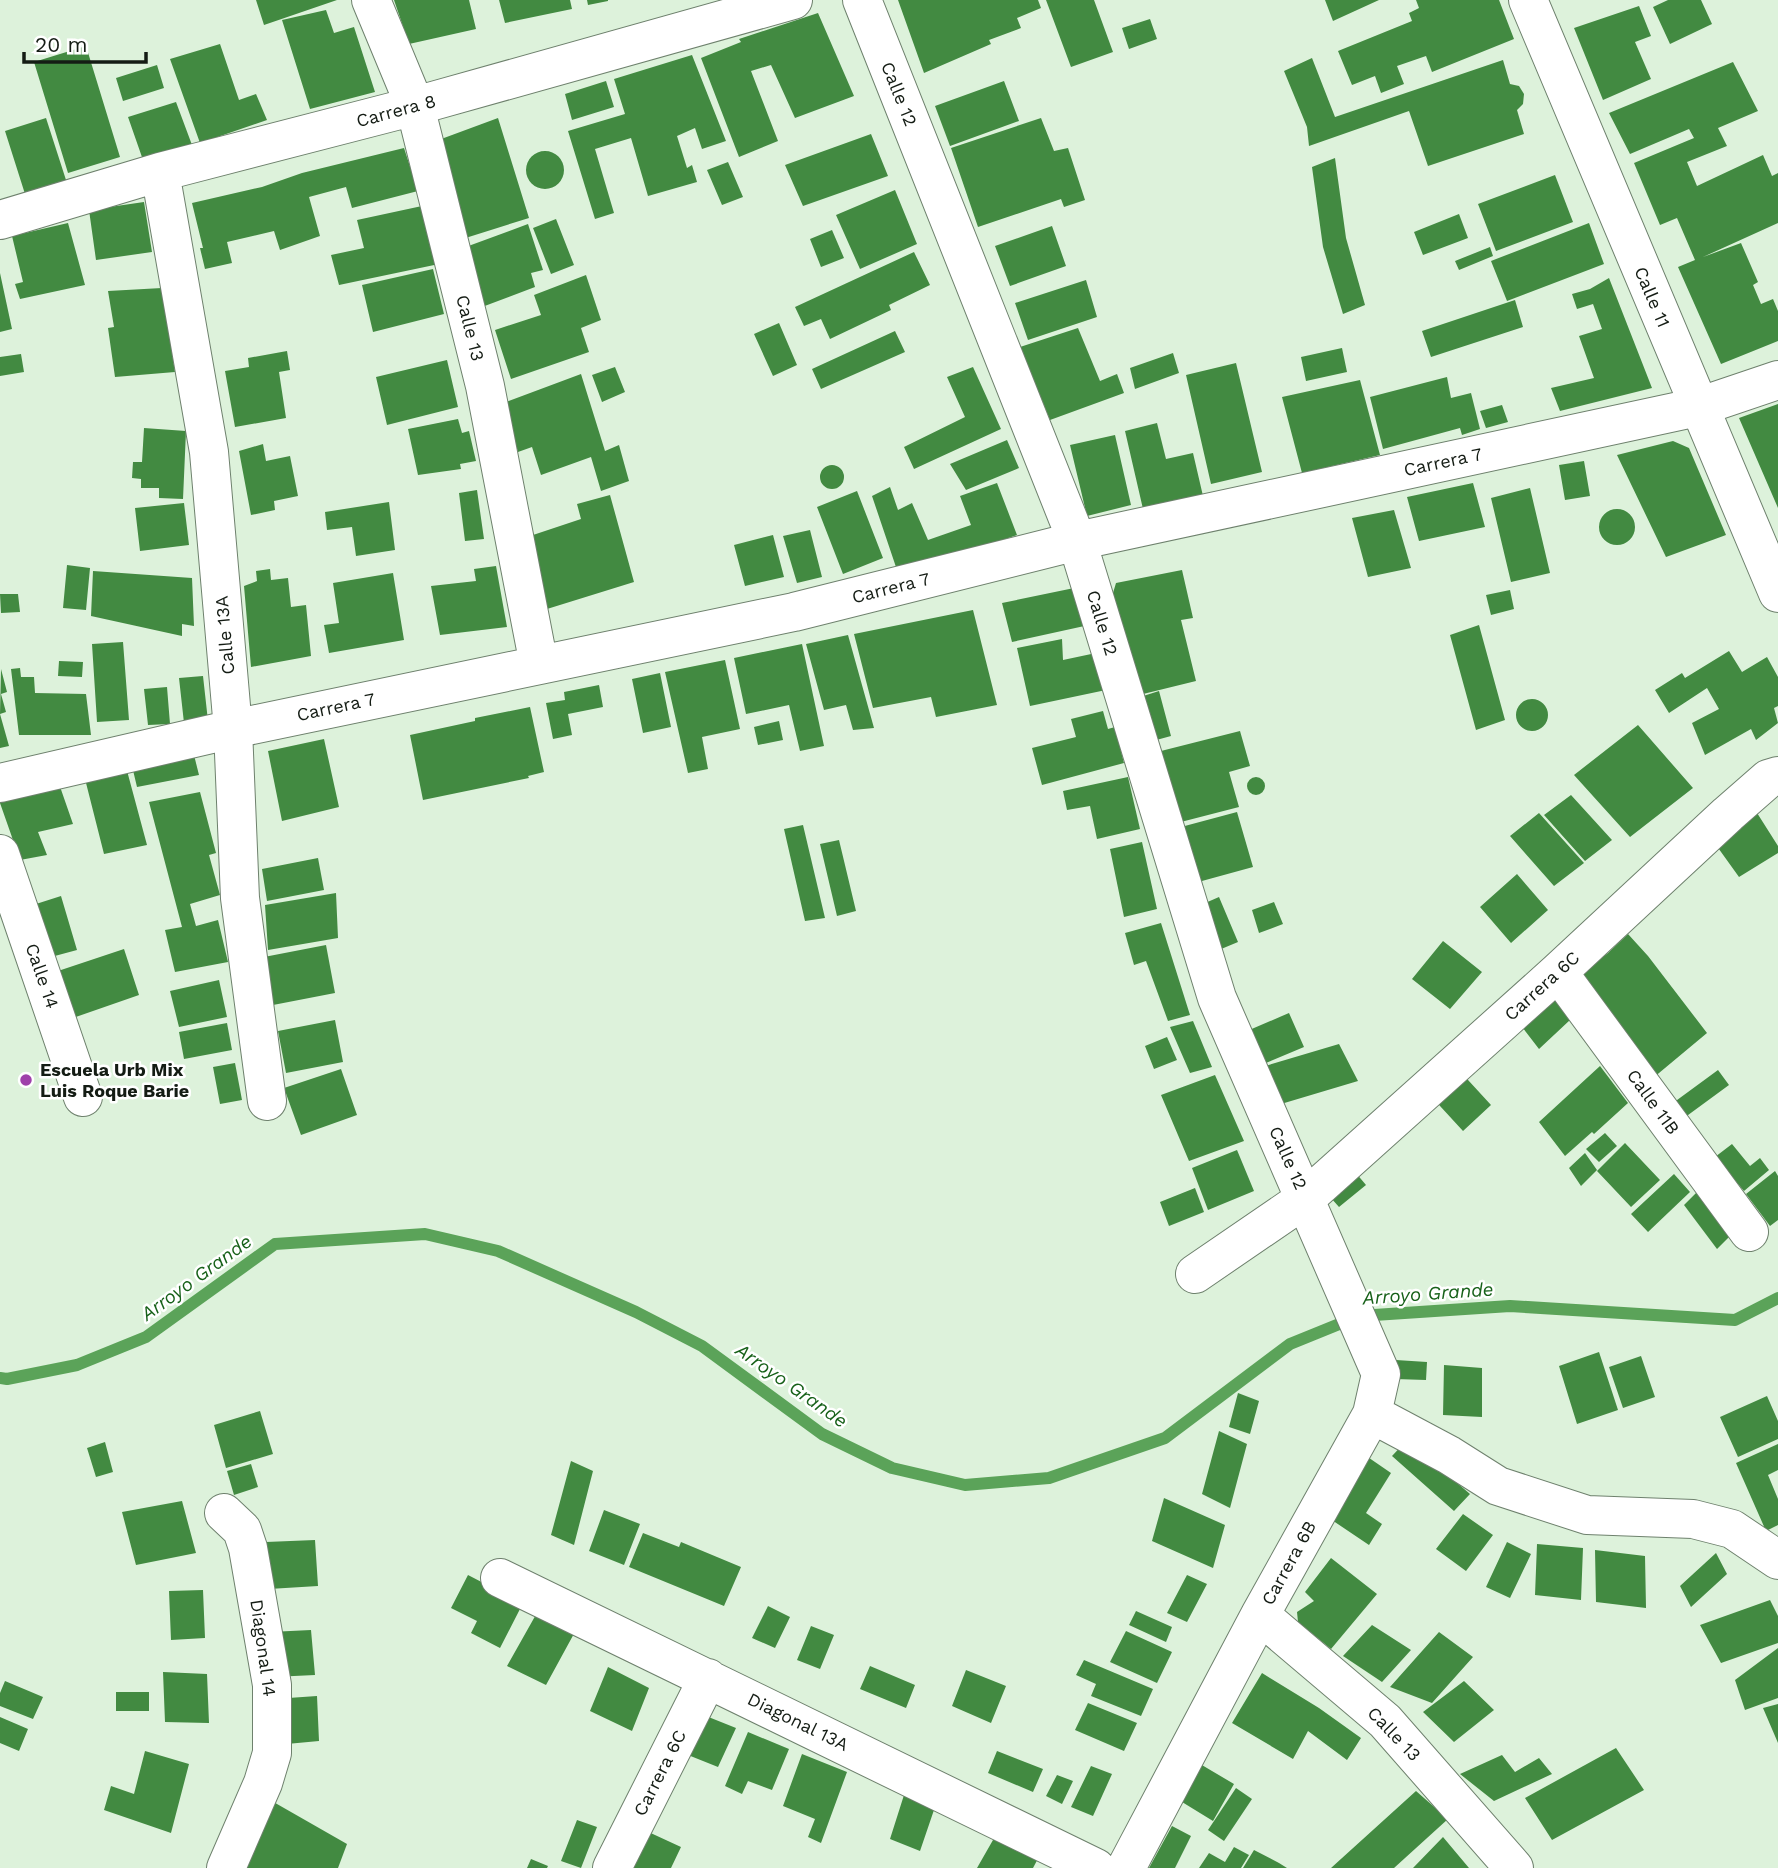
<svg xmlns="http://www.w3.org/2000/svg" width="1778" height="1868" viewBox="0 0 1778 1868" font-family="'Work Sans',sans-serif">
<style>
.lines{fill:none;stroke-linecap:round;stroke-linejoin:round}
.stream{stroke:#5ba359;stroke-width:12}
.building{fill:#428a41}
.minor-casing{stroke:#6e816d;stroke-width:40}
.tertiary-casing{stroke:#6e816d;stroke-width:40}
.minor{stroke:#fff;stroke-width:38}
.tertiary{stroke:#fff;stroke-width:38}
.poi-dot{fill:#9f41aa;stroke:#fff;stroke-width:2.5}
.labels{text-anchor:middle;stroke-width:5;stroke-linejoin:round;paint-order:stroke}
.street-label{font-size:18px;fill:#141c14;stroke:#fff}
.poi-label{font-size:18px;font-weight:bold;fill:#141c14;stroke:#fff;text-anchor:start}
.water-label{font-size:19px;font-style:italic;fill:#176119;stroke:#fff}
</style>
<rect width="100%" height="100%" fill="#ddf2db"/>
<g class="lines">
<!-- stream -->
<path class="stream" d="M0 1378 7 1379 77 1365 146 1337 275 1244 425 1234 498 1251 636 1312 702 1346 822 1434 892 1468 965 1485 1049 1478 1165 1438 1290 1344 1359 1316 1510 1306 1735 1320 1778 1298"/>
</g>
<!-- building -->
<path class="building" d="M256 0H337L264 25Z
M394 0H469L476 29 409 44Z
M499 0H570L572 9 505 23Z
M587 0H608V1L588 5Z
M898 0H1038L1041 8 1017 18 1021 28 989 40 991 44 924 73Z
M1046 0H1094L1113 52 1071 67Z
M1325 0H1379L1333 21Z
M1416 0H1499L1514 39 1432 72 1426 56 1397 66 1404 84 1381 93 1375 76 1352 85 1338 51 1412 21 1409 13 1419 8Z
M1668 0H1701L1712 24 1670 44 1653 7Z
M1639 6 1651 36 1635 42 1651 79 1603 100 1574 28Z
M326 10 334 33 354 27 375 92 310 109 282 20Z
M818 13 854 96 795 118 771 65 751 71 778 141 739 157 701 58 741 42 739 39Z
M1150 19 1157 39 1129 49 1122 28Z
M220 44 239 100 256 94 267 120 200 143 170 59Z
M86 46 120 157 68 173 34 62Z
M692 55 726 141 702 149 695 128 677 136 687 168 692 165 697 182 648 196 631 138 595 149 614 213 595 219 568 131 625 114 614 79Z
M1312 58 1335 117 1503 60 1510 84 1519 86 1524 94 1523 104 1517 110 1524 134 1428 166 1409 111 1309 146 1307 127 1284 71Z
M1733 62 1758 111 1718 128 1727 146 1687 162 1697 186 1763 155 1772 176 1778 173V223L1703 257 1741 243 1758 282 1753 285 1761 304 1773 299 1778 311V341L1721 364 1678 267 1695 260 1677 218 1660 225 1634 163 1694 138 1689 129 1630 154 1609 113Z
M157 65 164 88 123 101 116 78Z
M606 81 614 107 572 120 565 94Z
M1004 81 1019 121 950 146 935 106Z
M176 102 192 145 143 160 128 117Z
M46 118 66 180 25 194 5 131Z
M498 118 529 218 456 241 425 145Z
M1041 118 1054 151 1068 148 1085 200 1064 207 1061 199 978 227 951 148Z
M871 134 888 176 803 206 785 165Z
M404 148 418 191 352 208 346 187 309 197 320 236 280 250 274 231 227 242 232 263 205 269 200 248H203L192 203 262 187 302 173Z
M526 170a19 19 0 1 1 38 0a19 19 0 1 1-38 0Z
M1335 158 1346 238 1365 305 1343 314 1323 247 1312 167Z
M728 162 743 197 722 205 707 170Z
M1555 175 1573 222 1496 251 1478 204Z
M895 190 917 244 860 269 836 215Z
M144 202 152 252 96 260 89 210Z
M422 206 439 264 339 285 331 255 364 248 357 220Z
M1459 214 1468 238 1423 255 1414 232Z
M556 219 574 265 551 274 533 228Z
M68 223 85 285 20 299 15 284 23 282 12 236Z
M1589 223 1604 264 1507 301 1491 261Z
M528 224 543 270 531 273 535 287 482 307 463 248Z
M1052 226 1066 266 1010 286 995 246Z
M832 230 844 258 821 267 810 239Z
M1490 247 1493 256 1459 270 1455 261Z
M914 252 930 285 889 305 891 310 830 339 821 319 804 326 795 307Z
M433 269 444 314 373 332 362 285Z
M0 273 12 329 0 332Z
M586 275 601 320 581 328 589 352 511 379 495 330 541 315 534 295Z
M1609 278 1652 388 1560 411 1551 388 1594 378 1579 336 1602 329 1593 304 1577 309 1572 294 1590 289Z
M1086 280 1097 317 1028 340 1015 303Z
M162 288 175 372 115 377 108 328 114 327 108 291Z
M1515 300 1523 327 1431 357 1422 331Z
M779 323 797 365 773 376 754 334Z
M1078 328 1100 381 1117 374 1124 393 1050 420 1020 347Z
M895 331 905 352 821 389 812 369Z
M1342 348 1347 372 1306 381 1301 357Z
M287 351 290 370 279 372 286 418 235 427 225 371 249 367 248 358Z
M1173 353 1179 373 1135 389 1130 368Z
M21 354 24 372 0 376V357Z
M447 360 458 407 387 425 376 377Z
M1236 363 1262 472 1211 484 1186 375Z
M615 367 625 392 602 402 592 375Z
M973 367 1001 429 914 469 904 447 965 417 947 377Z
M581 374 605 451 619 445 629 481 601 491 591 457 541 475 532 447 518 452 503 403Z
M1447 377 1451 398 1471 393 1480 429 1462 435 1460 428 1383 449 1370 397Z
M1360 380 1380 455 1302 473 1282 397Z
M1778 404V508L1739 418Z
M1502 405 1508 422 1486 428 1480 411Z
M458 419 462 433 469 431 476 461 460 464 461 469 418 475 408 429Z
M1157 423 1166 459 1193 453 1203 496 1143 509 1125 431Z
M144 428 186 431 183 499 159 498V488H141V479L132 478 133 462H142Z
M1115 435 1131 505 1087 516 1070 445Z
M1007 440 1019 468 966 490 950 464Z
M1673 441 1689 448 1726 535 1666 557 1617 455Z
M263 444 266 461 290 456 298 496 274 501 275 510 251 515 239 451Z
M1584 461 1590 496 1565 500 1559 465Z
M820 477a12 12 0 1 1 24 0a12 12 0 1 1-24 0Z
M997 483 1017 535 937 563 897 570 872 496 890 487 898 510 912 503 928 540 971 525 960 496Z
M1473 483 1485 527 1419 541 1407 497Z
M1530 488 1550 573 1511 582 1491 498Z
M477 490 484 539 465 541 459 493Z
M857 491 883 558 843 574 817 507Z
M610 495 634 582 547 609 530 536 581 519 577 504Z
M389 502 395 550 356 556 352 527 327 530 325 512Z
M184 503 189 545 140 551 135 508Z
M1599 527a18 18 0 1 1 36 0a18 18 0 1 1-36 0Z
M1394 510 1411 568 1368 577 1352 518Z
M810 530 822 577 797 583 783 536Z
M773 535 784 577 745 586 734 545Z
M67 565 90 568 86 610 63 608Z
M496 566 507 627 440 635 431 586 476 581 474 569Z
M270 569 271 580 288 578 291 607 306 605 311 656 251 667 244 586 257 581 256 571Z
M1182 570 1193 618 1181 620 1196 681 1139 695 1113 593 1116 583Z
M93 571 192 578 194 626 182 624V636L91 616Z
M393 573 404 640 329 653 324 625 339 623 333 583Z
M1079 587 1089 625 1012 642 1002 603Z
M1510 590 1514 609 1491 615 1486 595Z
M0 594H18L20 612 1 613Z
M973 610 997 705 936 717 931 697 873 708 854 634Z
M1479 625 1505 720 1476 730 1450 635Z
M848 635 874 728 853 730 846 705 824 710 806 644Z
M1062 639 1063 660 1096 653 1106 690 1030 706 1017 648Z
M123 642 129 720 97 722 92 644Z
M802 644 824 746 800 751 789 705 746 714 734 658Z
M1729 651 1742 672 1767 657 1778 677V706L1774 708 1778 723 1756 740 1751 729 1705 755 1692 723 1719 709 1707 688 1669 713 1655 690 1682 673 1685 678Z
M725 660 740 729 702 737 708 769 688 773 665 672Z
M59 661 83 662 82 677 58 676Z
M20 668 21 677H34L35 693 86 694 91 735H19L11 669Z
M1 669 7 692 1 694 6 712 0 714Z
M660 673 671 727 643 733 632 679Z
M203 676 208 721 184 723 179 678Z
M599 685 603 707 568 714 572 735 553 739 546 703 565 700 564 692Z
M167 687 170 724 148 725 144 689Z
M1159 691 1171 736 1149 742 1137 698Z
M1516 715a16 16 0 1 1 32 0a16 16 0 1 1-32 0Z
M530 707 544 772 528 776 529 778 423 800 410 735 475 721V718Z
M1103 711 1108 729 1115 727 1124 763 1042 785 1032 748 1076 737 1071 719Z
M0 714 9 746 0 748Z
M779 721 783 740 758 745 754 727Z
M1638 725 1693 788 1630 837 1574 775Z
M1240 731 1250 766 1229 772 1239 807 1177 823 1157 752Z
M324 739 339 807 282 821 268 751Z
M193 751 199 775 137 787 132 766Z
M126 767 147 845 104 854 84 775Z
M1247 786a9 9 0 1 1 18 0a9 9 0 1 1-18 0Z
M1128 777 1140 829 1097 839 1090 806 1067 810 1063 791Z
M57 778 73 824 38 832 47 855 20 860 0 803V791Z
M200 792 216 853 209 855 220 895 190 904 196 926 218 920 228 962 175 972 165 930 182 927 149 802Z
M1571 795 1612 840 1585 861 1544 815Z
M1752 805 1778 846V853L1739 877 1711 838Z
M1237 812 1253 867 1191 884 1181 827Z
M1539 813 1584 863 1554 886 1510 836Z
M803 825 825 918 805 921 784 829Z
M839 840 856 911 837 916 820 844Z
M1142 842 1157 909 1124 917 1110 849Z
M318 858 324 890 267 901 262 869Z
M1517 874 1548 910 1511 943 1480 907Z
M336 893 338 938 268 950 265 905Z
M61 896 77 950 51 957 36 904Z
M1219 897 1238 942 1214 952 1196 907Z
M1274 902 1283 924 1259 933 1252 910Z
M1161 923 1190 1015 1168 1021 1146 961 1134 965 1125 933Z
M1628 934 1648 956 1707 1033 1653 1078 1574 979 1608 953Z
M1443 941 1482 972 1450 1009 1412 979Z
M326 945 335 993 273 1005 264 957Z
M124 949 139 995 70 1019 55 972Z
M219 980 227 1017 179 1027 170 991Z
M1544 986 1570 1020 1539 1049 1513 1015Z
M1289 1013 1304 1047 1261 1065 1247 1031Z
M335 1020 343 1062 286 1073 278 1031Z
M1193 1021 1212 1067 1190 1073 1170 1027Z
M227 1023 232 1050 184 1059 179 1032Z
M1167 1037 1177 1060 1154 1069 1145 1046Z
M1339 1044 1358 1081 1281 1104 1262 1067Z
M235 1063 242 1100 220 1104 213 1067Z
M1600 1066 1628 1103 1594 1134 1592 1132 1565 1156 1539 1122Z
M1457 1068 1491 1105 1463 1131 1429 1094Z
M341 1069 357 1115 301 1135 284 1088Z
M1718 1070 1729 1085 1684 1118 1673 1103Z
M1215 1075 1244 1141 1189 1161 1161 1095Z
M1605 1133 1617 1146 1599 1162 1586 1149Z
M1625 1143 1660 1180 1631 1207 1597 1171Z
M1732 1144 1750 1166 1760 1158 1769 1170 1744 1191 1715 1157Z
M1237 1150 1254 1191 1208 1210 1192 1168Z
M1585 1153 1597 1170 1581 1186 1569 1168Z
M1350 1166 1366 1185 1339 1207 1323 1189Z
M1775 1171 1778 1176V1220L1770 1226 1746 1194Z
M1674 1174 1690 1192 1648 1232 1631 1214Z
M1195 1188 1204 1212 1169 1226 1160 1202Z
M1699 1190 1732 1234 1717 1249 1684 1205Z
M1599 1352 1618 1410 1577 1424 1559 1366Z
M1641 1356 1655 1397 1623 1408 1609 1367Z
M1396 1360 1427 1362 1426 1380 1395 1379Z
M1444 1365 1482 1368V1417L1443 1415Z
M1238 1393 1259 1401 1250 1434 1229 1427Z
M1767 1396 1778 1421V1439L1738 1457 1720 1417Z
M260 1411 273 1454 226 1468 214 1425Z
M1219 1431 1247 1444 1230 1508 1202 1494Z
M1407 1440 1470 1494 1454 1511 1392 1456Z
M105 1442 113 1472 96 1477 87 1448Z
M1778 1444V1470L1768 1475 1778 1499V1525L1766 1531 1736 1463Z
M1359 1451 1391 1473 1366 1513 1382 1524 1369 1545 1320 1512Z
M571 1461 593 1471 574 1545 551 1535Z
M251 1464 258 1487 234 1495 227 1471Z
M1164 1498 1225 1525 1213 1568 1152 1541Z
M182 1501 196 1553 136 1565 122 1512Z
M604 1510 640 1524 624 1565 589 1551Z
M1463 1514 1493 1535 1466 1571 1436 1549Z
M643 1533 679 1547 681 1542 741 1567 724 1606 629 1567Z
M315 1540 318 1586 269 1589 266 1542Z
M1507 1542 1531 1554 1510 1598 1486 1587Z
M1537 1544 1583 1548 1581 1600 1535 1595Z
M1595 1550 1645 1556 1646 1608 1596 1602Z
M1716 1553 1727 1574 1691 1607 1680 1586Z
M1331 1558 1377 1594 1331 1649 1298 1622 1297 1612 1314 1601 1305 1592Z
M468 1575 495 1589 520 1609 500 1648 471 1633 477 1621 451 1608Z
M1187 1575 1207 1584 1187 1622 1167 1613Z
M203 1590 205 1638 171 1640 169 1591Z
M1770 1600 1778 1616V1643L1721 1663 1700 1625Z
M768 1606 790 1617 775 1648 752 1638Z
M538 1611 576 1630 546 1685 507 1666Z
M1136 1611 1172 1627 1166 1642 1129 1625Z
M1372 1625 1411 1650 1382 1682 1343 1656Z
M811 1626 834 1635 820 1669 797 1660Z
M311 1630 315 1675 273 1677 270 1632Z
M1126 1631 1172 1652 1157 1683 1110 1662Z
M1439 1632 1473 1657 1432 1703 1390 1687Z
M1778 1648V1698L1745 1710 1735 1680Z
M1084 1660 1153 1689 1141 1716 1091 1696 1096 1684 1076 1675Z
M870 1666 915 1685 906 1708 860 1689Z
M608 1667 649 1688 632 1731 590 1711Z
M966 1670 1006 1686 991 1723 952 1706Z
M163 1672 207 1674 209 1723 165 1722Z
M1262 1673 1319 1708 1361 1738 1347 1760 1308 1731 1293 1759 1232 1723Z
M5 1681 43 1697 33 1719 0 1706V1693Z
M1464 1681 1494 1710 1454 1742 1423 1712Z
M116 1692H149V1711H116Z
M317 1696 319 1741 276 1745 274 1699Z
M1088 1703 1137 1723 1124 1751 1075 1730Z
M1778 1704V1743L1763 1708Z
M696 1712 736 1728 718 1767 678 1751Z
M0 1717 28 1729 19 1751 0 1743Z
M748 1732 789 1749 772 1790 748 1781 742 1794 725 1786Z
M1616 1748 1644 1790 1552 1840 1525 1798Z
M145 1751 189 1764 171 1833 104 1810 111 1786 134 1794Z
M997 1751 1043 1769 1033 1792 988 1773Z
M802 1754 847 1772 821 1843 808 1837 815 1819 783 1806Z
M1502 1755 1515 1772 1539 1758 1552 1774 1494 1801 1460 1774Z
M1190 1758 1234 1784 1213 1821 1169 1794Z
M1091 1766 1112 1774 1093 1816 1071 1807Z
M1057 1775 1073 1781 1062 1804 1046 1796Z
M1236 1788 1252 1799 1224 1841 1208 1830Z
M1416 1791 1448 1819 1394 1868H1331Z
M904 1795 935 1807 920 1851 890 1839Z
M270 1800 347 1844 338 1868H237Z
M577 1820 597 1827 581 1868 561 1861Z
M1172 1826 1191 1836 1175 1868H1149Z
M642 1829 681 1847 671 1868H624Z
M997 1833 1042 1851 1033 1868H977Z
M1443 1837 1469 1868H1413Z
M1234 1847 1249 1855 1241 1868H1199L1209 1853 1225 1862Z
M1254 1850 1279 1863 1287 1868H1243Z
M531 1859 548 1866 547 1868H527Z"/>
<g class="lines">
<!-- minor casing -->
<g class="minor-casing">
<path id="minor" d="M371 0 415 106 485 386 539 665
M862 0 1077 541 1217 998 1381 1374 1372 1414 1260 1615 1126 1868
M160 172 209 452 233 729 240 898 267 1101
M0 220 160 172 415 106 793 0
M0 783 233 729 794 612 1077 541 1698 407 1778 380
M0 854 83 1097
M1558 972 1749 1232
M1195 1274 1306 1198 1558 972 1728 814 1768 779 1778 776
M1372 1414 1449 1455 1498 1486 1587 1515 1693 1519 1732 1529 1778 1560
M224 1513 242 1530 248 1548 272 1685V1753L263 1783 226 1868
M500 1578 1096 1868
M1260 1615 1385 1721 1514 1868
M612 1868 708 1678"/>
</g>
<!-- tertiary casing -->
<g class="tertiary-casing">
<path id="tertiary" d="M1528 0 1778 593"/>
</g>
<!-- minor -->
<use href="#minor" class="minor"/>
<!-- tertiary -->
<use href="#tertiary" class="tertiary"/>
</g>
<!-- markers -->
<circle class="poi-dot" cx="26" cy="1080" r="7"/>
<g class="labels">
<!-- street labels -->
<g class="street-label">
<text transform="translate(899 94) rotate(68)" y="6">Calle 12</text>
<text transform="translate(396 111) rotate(-15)" y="6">Carrera 8</text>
<text transform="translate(1652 297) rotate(67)" y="6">Calle 11</text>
<text transform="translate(470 328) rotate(76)" y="6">Calle 13</text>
<text transform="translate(1443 462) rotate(-12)" y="6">Carrera 7</text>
<text transform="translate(891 588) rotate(-14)" y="6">Carrera 7</text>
<text transform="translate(1102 623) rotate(73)" y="6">Calle 12</text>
<text transform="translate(225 635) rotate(-95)" y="6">Calle 13A</text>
<text transform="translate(336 707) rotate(-12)" y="6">Carrera 7</text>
<text transform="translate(42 976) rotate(71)" y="6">Calle 14</text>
<text transform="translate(1542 986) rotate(-42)" y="6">Carrera 6C</text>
<text transform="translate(1653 1102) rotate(54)" y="6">Calle 11B</text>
<text transform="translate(1288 1158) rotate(66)" y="6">Calle 12</text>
<text transform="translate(1289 1563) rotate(-61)" y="6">Carrera 6B</text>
<text transform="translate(263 1648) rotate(82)" y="6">Diagonal 14</text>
<text transform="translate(798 1722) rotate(26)" y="6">Diagonal 13A</text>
<text transform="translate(1394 1734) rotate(46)" y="6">Calle 13</text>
<text transform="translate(660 1773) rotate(-63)" y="6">Carrera 6C</text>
</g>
<!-- poi labels -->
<g class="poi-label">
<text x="40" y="1076">Escuela Urb Mix<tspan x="40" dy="21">Luis Roque Barie</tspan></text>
</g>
<!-- water labels -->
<g class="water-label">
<text transform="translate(196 1277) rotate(-36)" y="7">Arroyo Grande</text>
<text transform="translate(1428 1293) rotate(-4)" y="7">Arroyo Grande</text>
<text transform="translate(792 1385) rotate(35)" y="7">Arroyo Grande</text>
</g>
</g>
<!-- scale -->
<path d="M24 52v10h122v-10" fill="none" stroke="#141c14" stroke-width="3.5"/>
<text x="35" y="52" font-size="21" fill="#141c14" stroke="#ffffff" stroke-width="5" paint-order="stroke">20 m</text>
</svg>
